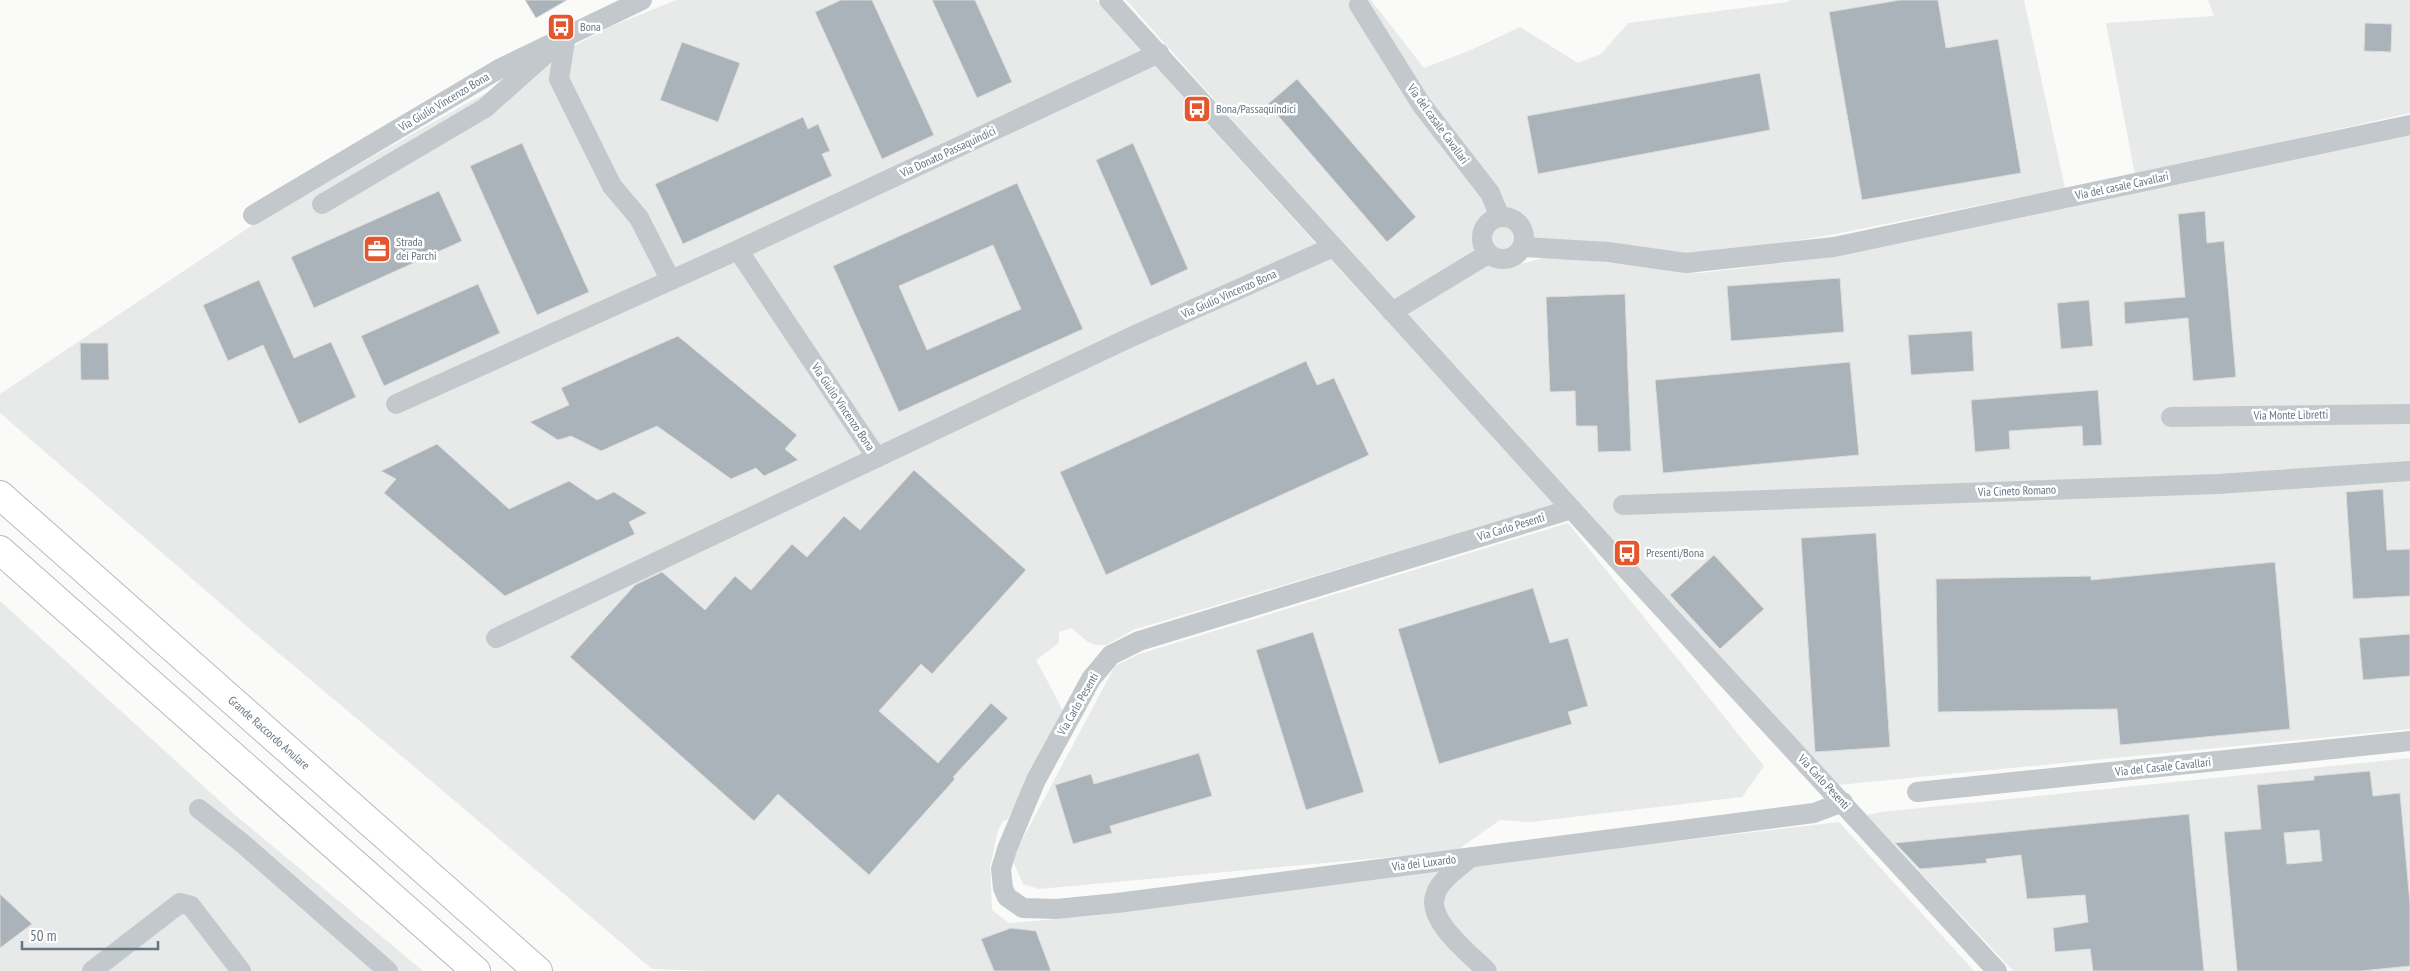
<svg xmlns="http://www.w3.org/2000/svg" width="2410" height="971" viewBox="0 0 2410 971" font-family="'PT Sans Narrow',sans-serif">
<style>
.built{fill:#e8e9e9}
.building{fill:#aab3b9;stroke:#dcdcda;fill-rule:evenodd}
.lines{fill:none;stroke-linecap:round;stroke-linejoin:round}
.highway-casing{stroke:#b4b9bd;stroke-width:30}
.minor{stroke:#c3c8cc;stroke-width:20}
.highway{stroke:#fff;stroke-width:28}
.labels{text-anchor:middle;stroke-width:5;stroke-linejoin:round;paint-order:stroke}
.poi-label{font-size:12px;fill:#657683;stroke:#fff;text-anchor:start}
.street-label{font-size:12px;fill:#657683;stroke:#fff}
</style>
<rect width="100%" height="100%" fill="#fafaf8"/>
<!-- built -->
<path class="built" d="M676 0H1096L1316 244 1556 504 1133 630 1106 645H1096L1088 642 1071 628 1059 632V643L1036 660 1065 714 1007 820 1003 821 998 830 990 867 992 910 1009 923 1092 916 1411 872 1839 822 1974 971H710L652 969 435 784 270 646 0 413V394L257 222 469 102 612 26Z
M1126 0H1371L1424 68 1471 50 1520 27 1578 63 1601 54 1628 23 1788 2 1790 0H2024L2065 188 1825 236 1717 253 1685 255 1574 240 1535 241 1521 264 1550 256 1701 273 1815 259 2410 135V729L1838 785 1412 322Z
M2208 0H2410V113L2135 175 2106 23 2214 16Z
M1568 523 1764 766 1742 797 1530 822 1500 820 1456 851 1039 889 1023 884 1012 859 1115 666 1139 654Z
M0 601 234 814 423 971H0Z
M2410 758V971H2013L1867 815 1881 812Z"/>
<!-- building -->
<path class="building" d="M525 0H567L536 18Z
M841 0H872L934 135 882 159 815 12Z
M932 0H975L1012 82 977 98Z
M1900 0H1938L1946 48 1998 39 2021 173 1862 200 1829 12Z
M2365 23 2392 24 2391 52 2364 51Z
M682 42 740 63 718 122 660 100Z
M1760 73 1770 130 1538 174 1527 116Z
M1297 79 1416 217 1387 242 1268 104Z
M803 117 808 129 818 124 830 151 822 154 832 176 683 244 655 184Z
M522 143 589 292 537 315 470 166Z
M1133 143 1188 269 1151 286 1096 160Z
M1017 183 1083 329 899 412 833 266ZM993 245 1021 309 927 350 899 286Z
M439 191 462 241 314 308 291 257Z
M2205 211 2207 243 2224 241 2236 377 2193 381 2188 318 2125 324 2124 302 2185 297 2178 214Z
M1840 278 1844 332 1731 341 1727 286Z
M259 280 294 358 331 342 356 397 299 424 263 345 228 361 203 305Z
M478 284 500 333 384 386 361 336Z
M1625 294 1631 451 1598 452 1597 426H1576L1575 391 1550 392 1546 297Z
M2089 300 2093 346 2061 349 2057 303Z
M1972 331 1974 371 1911 375 1908 335Z
M678 336 797 435 785 449 798 460 764 476 756 468 731 479 657 426 601 451 571 436 558 440 530 422 569 405 561 388Z
M80 343H108L109 380H81Z
M1306 361 1317 385 1334 378 1369 455 1106 575 1060 472Z
M1850 362 1859 455 1663 473 1655 380Z
M2098 390 2102 445 2083 446 2082 426 2009 431 2010 449 1975 452 1971 400Z
M437 444 509 509 569 481 597 500 614 492 647 513 629 522 635 534 505 596 384 493 396 479 381 471Z
M914 470 1026 570 932 674 921 664 879 711 938 763 991 703 1008 718 953 777 955 779 869 875 778 794 754 821 570 657 635 585 662 572 705 610 735 576 751 590 792 544 807 557 844 516 860 530Z
M2383 489 2387 550 2410 549V596L2353 599 2346 492Z
M1876 533 1890 747 1815 752 1801 538Z
M1714 555 1764 609 1720 649 1670 595Z
M2275 562 2290 729 2120 745 2117 709 1938 712 1936 579 2091 576V580Z
M1533 588 1550 643 1568 638 1588 706 1568 712 1572 724 1439 764 1398 629Z
M1313 632 1364 792 1306 810 1256 650Z
M2410 634V676L2363 680 2359 638Z
M1199 753 1212 796 1110 826 1112 833 1073 844 1055 785 1091 774 1094 784Z
M2370 771 2373 796 2400 793 2410 903V966L2361 971H2237L2224 832 2261 829 2257 785 2314 780V776ZM2319 830 2322 861 2287 864 2284 833Z
M2189 814 2204 971H2093L2090 949 2055 952 2053 928 2088 922 2085 895 2027 899 2021 855 1986 859 1987 863 1920 869 1895 843Z
M0 894 32 924 0 948Z
M1011 928 1036 931 1051 971H994L981 939Z"/>
<g class="lines">
<!-- highway casing -->
<g class="highway-casing">
<g id="highway">
<path id="s1" d="M0 495 538 971"/>
<path d="M0 550 476 971"/>
</g>
</g>
<!-- minor -->
<path class="minor" d="M1109 0 1617 559 1997 971
M1359 5 1421 104 1490 193 1500 217
M566 35 559 79 612 186 639 218 670 279
M322 204 485 108 550 50
M253 215 499 69 642 0
M1482 238a21 21 0 1 1 42 0a21 21 0 1 1-42 0Z
M1523 247 1608 252 1686 263 1834 247 2410 125
M738 250 1159 53
M1392 312 1488 254
M396 404 738 250 877 458
M2171 417 2410 414
M1623 505 2218 484 2410 471
M1572 509 1139 641 1111 655 1091 679 1036 780 1007 849 1001 869 1003 888 1007 897 1023 908 1056 909 1117 903 1814 813 1843 802
M496 638 1131 337 1333 247
M1917 792 2410 741
M199 809 242 843 388 971
M1471 857C1459 868 1439 880 1435 896 1427 921 1470 954 1487 971
M92 971 180 903 191 906 241 971"/>
<!-- highway -->
<use href="#highway" class="highway"/>
</g>
<!-- icons -->
<defs>
<g id="bus-square" transform="scale(1.4375)"><rect x="-9" y="-9" width="18" height="18" rx="4" fill="#e4572e" stroke="#fff"/><path d="M-5-6H5V4H4V6H2V4H-2V6H-4V4H-5ZM-3.5-4V0h7V-4ZM-3.5 1.2v1.5H-2V1.2ZM2 1.2v1.5H3.5V1.2Z" fill="#fff"/></g>
<g id="office-square" transform="scale(1.4375)"><rect x="-9" y="-9" width="18" height="18" rx="4" fill="#e4572e" stroke="#fff"/><path d="M-6-3h4V-5.5h4V-3h4V5H-6ZM-1-4.5V-3h2v-1.5ZM-6 0V1H6V0Z" fill="#fff"/></g>
</defs>
<g fill-rule="evenodd">
<use href="#bus-square" x="561" y="27"/>
<use href="#bus-square" x="1197" y="109"/>
<use href="#office-square" x="377" y="249"/>
<use href="#bus-square" x="1627" y="553"/>
</g>
<g class="labels">
<!-- poi labels -->
<g class="poi-label">
<text x="580" y="31">Bona</text>
<text x="1216" y="113">Bona/Passaquindici</text>
<text x="396" y="246">Strada<tspan x="396" dy="14">dei Parchi</tspan></text>
<text x="1646" y="557">Presenti/Bona</text>
</g>
<!-- street labels -->
<g class="street-label">
<text transform="translate(444 102) rotate(-31)" y="4">Via Giulio Vincenzo Bona</text>
<text transform="translate(1438 124) rotate(54)" y="4">Via del casale Cavallari</text>
<text transform="translate(948 152) rotate(-25)" y="4">Via Donato Passaquindici</text>
<text transform="translate(2122 186) rotate(-12)" y="4">Via del casale Cavallari</text>
<text transform="translate(1229 294) rotate(-24)" y="4">Via Giulio Vincenzo Bona</text>
<text transform="translate(843 407) rotate(56)" y="4">Via Giulio Vincenzo Bona</text>
<text transform="translate(2291 415) rotate(-1)" y="4">Via Monte Libretti</text>
<text transform="translate(2017 491) rotate(-2)" y="4">Via Cineto Romano</text>
<text transform="translate(1511 527) rotate(-17)" y="4">Via Carlo Pesenti</text>
<text transform="translate(1078 704) rotate(-60)" y="4">Via Carlo Pesenti</text>
<text dy="4" stroke="none"><textPath href="#s1" startOffset="359">Grande Raccordo Anulare</textPath></text>
<text transform="translate(2163 767) rotate(-6)" y="4">Via del Casale Cavallari</text>
<text transform="translate(1824 782) rotate(47)" y="4">Via Carlo Pesenti</text>
<text transform="translate(1424 863) rotate(-7)" y="4">Via dei Luxardo</text>
</g>
</g>
<!-- scale -->
<path d="M22 941v8h136v-8" fill="none" stroke="#657683" stroke-width="2.5"/>
<text x="30" y="941" font-size="15" fill="#657683" stroke="#ffffff" stroke-width="4" paint-order="stroke">50 m</text>
</svg>
